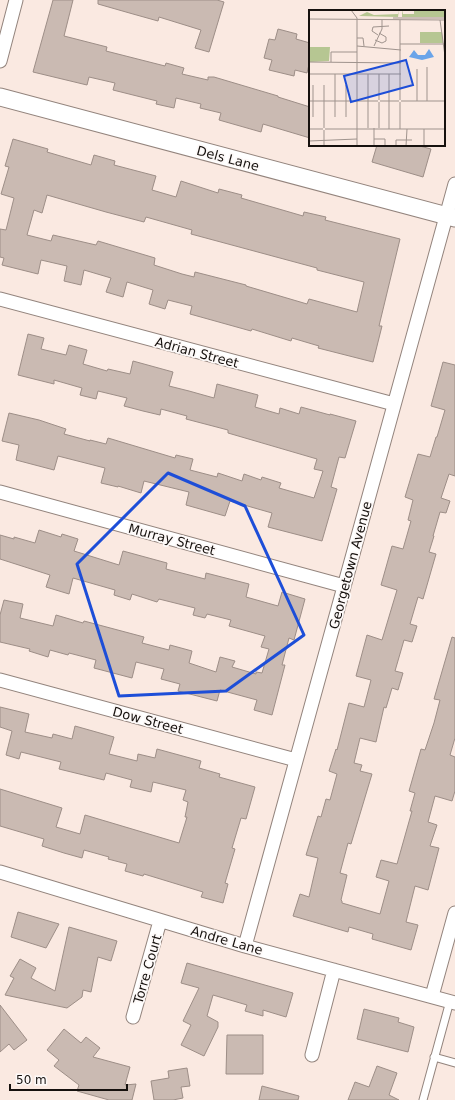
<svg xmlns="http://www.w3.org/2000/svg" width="455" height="1100" viewBox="0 0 455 1100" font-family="'DejaVu Sans',sans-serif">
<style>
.building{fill:#cabab2;stroke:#9d8e87;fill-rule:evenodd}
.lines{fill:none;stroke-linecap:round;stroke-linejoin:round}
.service-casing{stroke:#93847d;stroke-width:9}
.minor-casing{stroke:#93847d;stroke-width:15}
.tertiary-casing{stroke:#93847d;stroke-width:19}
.service{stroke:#fff;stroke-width:7}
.minor{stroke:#fff;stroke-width:13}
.tertiary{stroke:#fff;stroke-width:17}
.marked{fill:none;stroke:#1d4ed8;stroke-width:3;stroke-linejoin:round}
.labels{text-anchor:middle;stroke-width:3.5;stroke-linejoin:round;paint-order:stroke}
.street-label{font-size:13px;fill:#16110e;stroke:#fdf9f8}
.inset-road{fill:none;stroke:#9f938d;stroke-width:1}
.view{fill:#1d4ed8;fill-opacity:0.15;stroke:#1d4ed8;stroke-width:2}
.inset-edge{fill:none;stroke:#16110e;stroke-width:2}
</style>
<rect width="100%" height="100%" fill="#fae9e1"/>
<!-- building -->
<path class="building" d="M53 0H73L64 36 107 47 106 51 165 66 166 63 184 68 182 74 208 80V77H214L278 96V97L310 107V138L263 124 261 132 219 120 221 113 200 108 201 104 176 98 174 108 156 104 157 101 113 90 115 83 89 77 87 85 33 72Z
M98 0H217L224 2 209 52 195 48 201 30 159 17 158 21 133 14 98 4Z
M278 29 297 34 296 39 310 43V60L307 73 295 70 294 76 269 70 272 60 264 58 269 39 275 40Z
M13 139 48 149 47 152 91 165 94 155 115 161 114 165 156 176 152 190 176 197 181 181 218 193 219 189 242 195 241 198 303 216 304 212 326 217 325 220 400 239 379 326H382L373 362 318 348 319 346 292 338 291 341 252 329 251 331 190 314 192 306 168 300 165 309 149 304 153 290 127 282 123 297 106 292 111 278 84 270 81 285 64 281 67 266 41 260 38 274 2 265 4 258 0 257V229L6 230 14 198 1 194 9 167 5 166ZM47 195 106 212 144 222 146 217 192 230 191 234 317 268V270L364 282 357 312 309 299 307 304 246 286V285L195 272 194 277 182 274 154 265 155 258 98 241 96 245 53 235 51 241 27 235 34 210 42 213Z
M377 145H416L431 149 423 177 372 162Z
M28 334 44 338 41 349 66 355 69 345 87 350 83 364 107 371 108 369 130 374 133 361 173 372 169 386 189 391 214 398 217 384 258 395 255 407 279 414 280 408 299 414 301 407 330 415V414L356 421 345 458 339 457 331 487 337 489 322 541 268 527 272 513 230 501 225 516 186 505 189 492 144 481 141 493 118 486V487L101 483 105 468 58 456 54 470 16 460 19 445 2 441 9 413 39 420 66 429 64 434 90 441V440L106 444 108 438 175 458 176 455 193 459 190 470 217 477 218 473 242 481 244 474 261 480 262 477 281 483 279 488 314 498 323 471 314 469 317 459 228 433V430L186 419 187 416 161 409 160 415 143 411 124 406 127 398 98 391 96 399 80 395 82 388 54 380V384L18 375Z
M443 362 455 365V476L449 474 441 498 450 501 446 513 440 512 433 536H434L429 552 436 554 423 599 418 597 410 624 417 626 412 642 404 640 395 671 403 673 398 690 392 688 386 708 384 707 376 742 360 738 354 763 362 765 360 771 372 774 351 844 348 843 340 873 347 875 341 900 342 901V903L380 914 389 881 376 877 381 860 397 864 412 811H410L415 793 409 791 421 749 425 750 434 723 440 700 434 699 452 637 455 638V738L450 755 455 757V791L452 801 435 796 428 822 437 825 430 846 439 848 428 890 415 886 406 922 418 925 411 950 372 939 373 934 349 927 348 932 293 916 300 894 309 897 318 858 306 855 318 816 321 817 326 799 330 800 337 774 329 771 336 749 337 750 349 703 364 707 371 680 356 676 367 635 382 640 397 590 381 585 392 546 403 549 411 521 408 520 413 500 405 497 418 454 430 457 436 437H437L445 410 431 406Z
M39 530 61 537 62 534 78 539 74 551 119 565 123 551 167 563 166 569 205 579 206 573 249 584 246 597 278 606 282 592 305 599 294 640 289 638 282 665H285L272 715 254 710 257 700 220 690 217 701 178 691 180 684 161 679 164 669 136 662 132 678 94 668 96 660 69 653 68 655 50 650 48 657 29 651 30 649 0 642V615L4 600 23 604 20 618 53 626 56 615 83 623 84 621 144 637 142 643 169 650 170 645 192 651 189 663 216 672 220 657 235 661 232 667 256 674V672L262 673 269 649 261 647 265 636 229 626 231 620 207 614 205 618 193 615 195 608 159 599 157 602 132 594 130 600 114 595 115 590 73 578 69 594 46 587 50 575 0 559V535L14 539V537L35 543Z
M0 707 29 714 25 732 52 738 53 734 72 739 75 726 114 737 109 754 137 761 138 754 155 758 157 749 201 761 199 768 220 774 219 777 255 787 246 819 241 818 232 848 235 849 225 883 228 884 223 903 201 897 203 892 144 874 143 876 125 871 127 864 108 859 109 857 84 850 82 858 64 853 42 846 44 839 0 826V789L62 808 56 827 80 834 85 815 179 843 187 817H185L188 802 183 800 186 790 153 782 151 792 130 787 132 780 106 773 104 780 59 769 61 762 21 752 19 759 6 755 12 731 0 727Z
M18 912 59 924 46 948 11 937Z
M69 927 117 941 111 961 98 957 91 992 83 990 82 997 67 1008 5 995 14 978 10 976 20 959 36 968 31 978 55 991Z
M187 963 293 993 286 1017 263 1010V1016L245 1011 247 1005 213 995 207 1016 218 1022V1027L204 1056 181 1045 191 1025 183 1021 199 988 181 983Z
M0 1005 27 1040 14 1050 9 1044 0 1052Z
M364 1009 399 1018 398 1022 414 1027 408 1052 357 1039Z
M64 1029 81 1043 86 1037 100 1048 93 1057 130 1067 125 1085 136 1084 132 1100H109L77 1091 79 1085 54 1066 59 1060 47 1050Z
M227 1035H263V1074H226Z
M377 1066 397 1073 389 1095 399 1100H348L355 1082 369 1087Z
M187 1068 190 1086 181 1087 183 1098 173 1100H154L151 1081 169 1078 168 1071Z
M262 1086 299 1096 298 1100H259Z"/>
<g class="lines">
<!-- service casing -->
<g class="service-casing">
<path id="service" d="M434 1057 455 1063
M423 1100 450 1001"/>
</g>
<!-- minor casing -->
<g class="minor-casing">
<path id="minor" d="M0 61 16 0
M0 299 394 404
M0 492 344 586
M0 680 296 760
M0 872 245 946 455 1003
M245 946 455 184
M432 996 455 913
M133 1017 160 921
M312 1055 334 970"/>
</g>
<!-- tertiary casing -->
<g class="tertiary-casing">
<path id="tertiary" d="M0 97 455 218"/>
</g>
<!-- service -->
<use href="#service" class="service"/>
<!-- minor -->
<use href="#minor" class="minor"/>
<!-- tertiary -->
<use href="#tertiary" class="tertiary"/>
</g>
<!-- marked area -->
<path class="marked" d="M168 473 245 506 304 635 226 691 119 696 77 564Z"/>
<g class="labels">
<!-- street labels -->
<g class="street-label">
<text transform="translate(228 158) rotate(15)" y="5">Dels Lane</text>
<text transform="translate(197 352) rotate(15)" y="5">Adrian Street</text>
<text transform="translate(172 539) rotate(15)" y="5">Murray Street</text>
<text transform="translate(350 565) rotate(-75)" y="5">Georgetown Avenue</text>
<text transform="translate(148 720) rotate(15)" y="5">Dow Street</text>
<text transform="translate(227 940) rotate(16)" y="5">Andre Lane</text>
<text transform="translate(147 969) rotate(-74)" y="5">Torre Court</text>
</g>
</g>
<!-- overview -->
<g transform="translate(309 10)">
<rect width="136" height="136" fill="#fae9e1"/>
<path d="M90 0 89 7 50 6 58 2 65 5 89 4ZM93 0 94 4H105V0H114L111 3 136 2V7H93Z" fill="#b6c692"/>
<path d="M111 22H133L134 33H111ZM0 37H21L20 51 0 52Z" fill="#b6c692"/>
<path d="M106 0H136V3H106Z" fill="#b6c692"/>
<path d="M120 39 125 47 113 50 100 47 105 40 109 45H116Z" fill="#6aa4e9"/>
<path class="inset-road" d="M42 0 48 8V136M84 8H136M0 9 136 10M131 10 136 46M69 25 63 21 64 17 80 16M48 28H54L55 36M66 30 73 33 77 31V27L70 23M91 34H135M48 36 92 40M65 36 73 19V10M0 52 92 53M22 52V42H48M0 64H92M59 64V118M15 75V118M37 75V107M70 90V64M91 90V10M0 91H69M71 91H90M92 91H136M108 91V59M118 91V57M4 107V75M26 107V64M65 118V136M70 118V92M0 119H14M16 119H136M80 119V64M91 119V92M15 120V136M65 129H76V136M0 131 48 129M87 136V130H103M97 136 98 119M115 136V119"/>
<path class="view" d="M97 50 104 75 42 92 35 66Z"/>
<rect width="136" height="136" class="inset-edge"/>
</g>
<!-- scale -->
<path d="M10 1084v6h117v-6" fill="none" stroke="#16110e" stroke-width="2"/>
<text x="16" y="1084" font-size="12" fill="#16110e" stroke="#fdf9f8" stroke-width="3" paint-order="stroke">50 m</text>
</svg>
